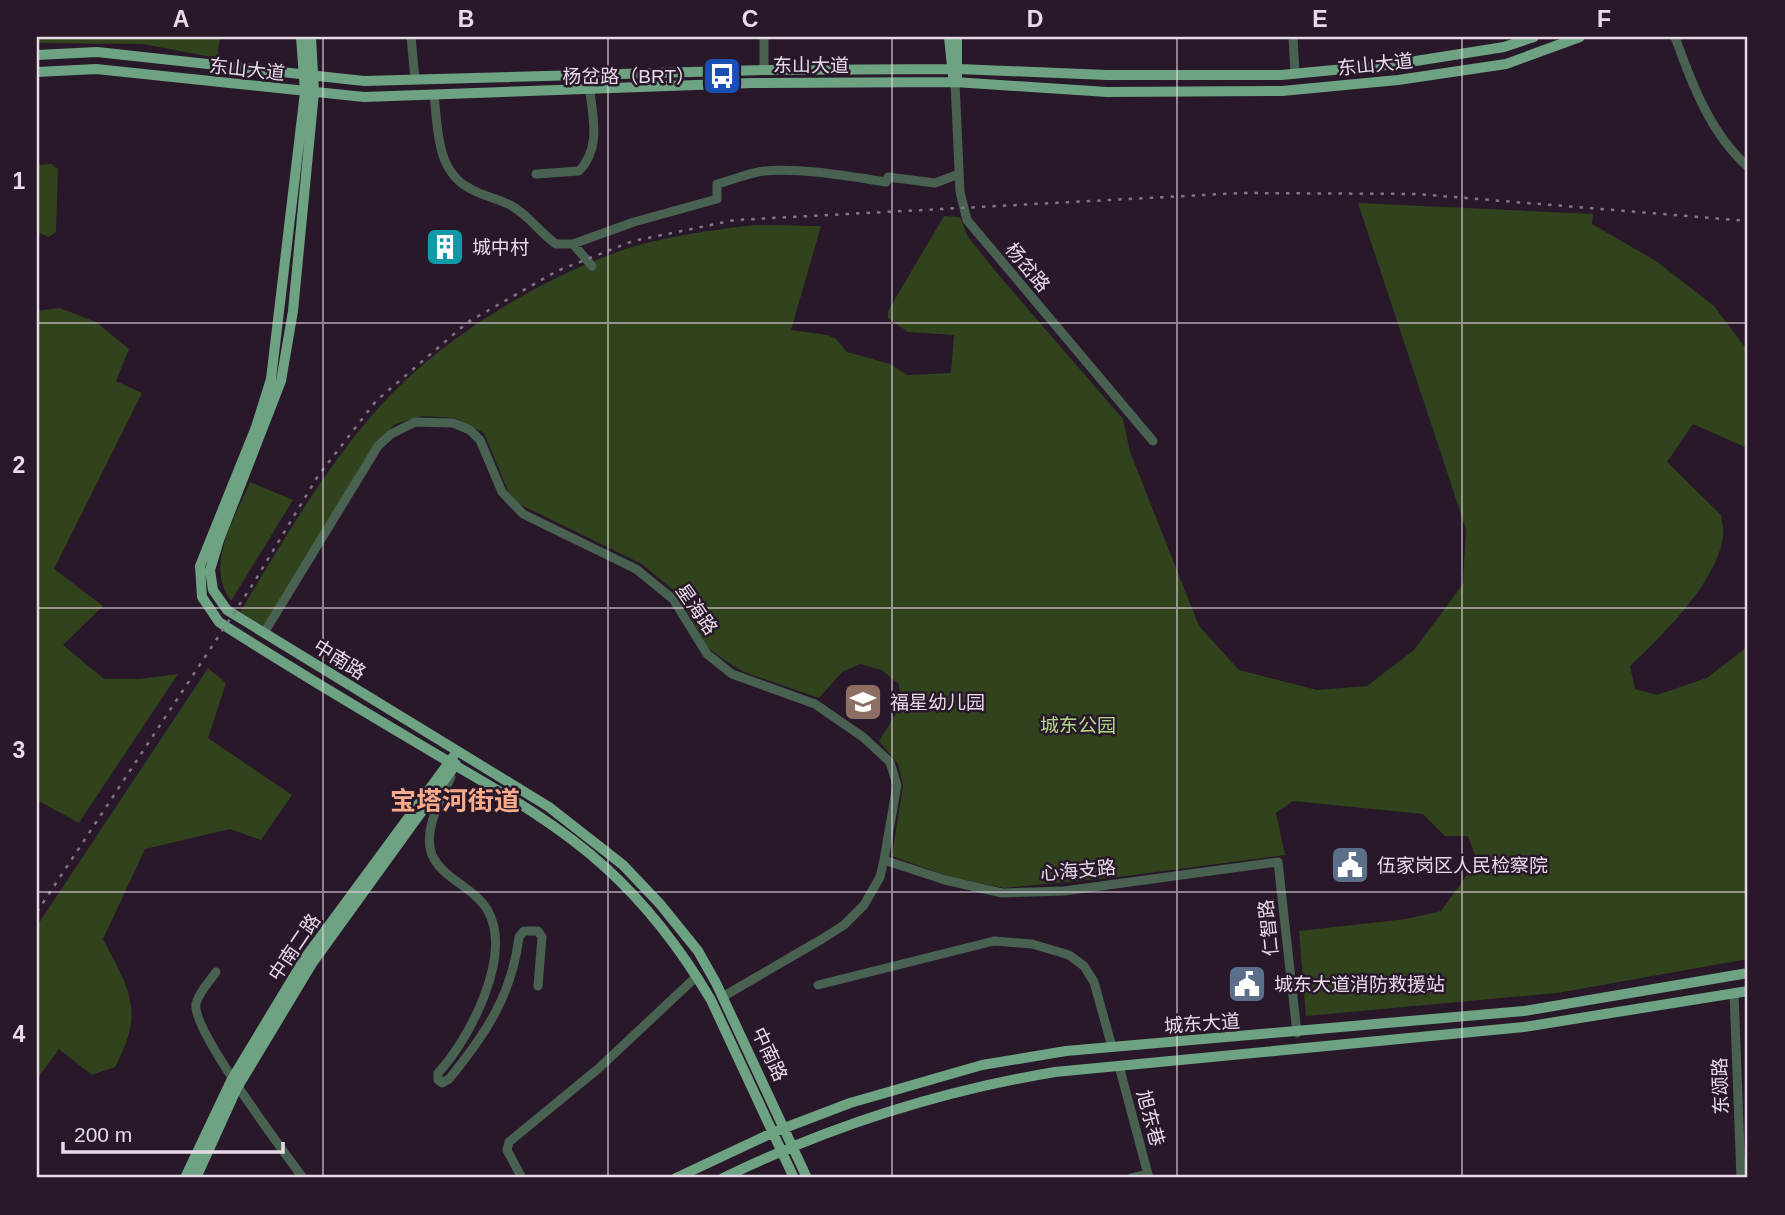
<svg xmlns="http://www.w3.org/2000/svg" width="1785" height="1215" viewBox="0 0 1785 1215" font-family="Arial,'Noto Sans SC',sans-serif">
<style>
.green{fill:#31431c}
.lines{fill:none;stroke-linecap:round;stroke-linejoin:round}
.minor{stroke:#486151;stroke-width:9}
.major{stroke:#6da382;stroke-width:10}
.rail{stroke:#837584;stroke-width:2.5;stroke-dasharray:3.5 7;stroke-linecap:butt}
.grid{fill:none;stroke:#e6dbe7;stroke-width:2;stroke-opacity:0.55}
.labels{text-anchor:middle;stroke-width:5;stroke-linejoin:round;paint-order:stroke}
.street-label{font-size:19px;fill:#e6dbe7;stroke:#28182a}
.poi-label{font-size:19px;fill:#e6dbe7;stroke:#28182a;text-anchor:start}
.park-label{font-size:19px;fill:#b1d985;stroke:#28182a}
.district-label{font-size:26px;font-weight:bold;fill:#f7ab8b;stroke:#28182a}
.neatline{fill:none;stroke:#e6dbe7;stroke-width:2.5}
.grid-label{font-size:23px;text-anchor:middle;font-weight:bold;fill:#e6dbe7}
</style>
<rect width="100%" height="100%" fill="#28182a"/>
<!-- green -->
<path class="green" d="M37 37H220L217 58 143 44 37 43Z
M51 164 58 169 56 232 49 237 37 232V165Z
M1358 203 1593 214 1592 224 1656 261 1714 306 1748 351V445L1745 447 1693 424 1667 462 1721 515C1722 521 1724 529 1723 536 1718 581 1662 636 1630 666L1635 689 1657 695 1707 678 1748 646V959L1557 993 1306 1016 1299 931 1406 919 1441 911 1477 861 1468 836H1445L1423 814 1293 801 1276 813 1285 855 1118 877 1004 888 947 876 892 856 903 785 898 764 879 741 901 706 899 684 882 670 860 664 842 672 819 698 744 672 727 662 708 648 678 594 642 564 517 503 508 491 484 433 455 418 422 416 395 424 371 450 265 627 240 612C284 540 326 465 383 403 444 337 539 279 623 250 658 238 700 232 737 227 764 223 794 226 821 226L791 330 827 335 836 339 847 352 890 364 907 375 951 373 954 335 908 332 888 318V311L944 216 960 217 968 237 1002 279 1123 419 1130 452 1199 626 1239 670 1317 690 1367 686 1414 650 1463 584 1466 529Z
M60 308 96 322 129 349 116 381 142 393 54 569 103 606 63 645 104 679H140L178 674 79 823 37 800V311Z
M250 482 293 500 231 601C204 564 235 519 250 482Z
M208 668 226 683 208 738 292 795 261 840 230 829 145 849 103 939C130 991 145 1011 115 1067L92 1075 59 1049 37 1079V926Z"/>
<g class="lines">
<!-- minor -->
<path class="minor" d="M411 37 415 79
M1293 37 1295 74
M1675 37C1692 84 1710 133 1748 167
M764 70V37
M955 82 960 192 967 220 1153 441
M434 95C438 128 436 170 469 188 482 196 497 198 510 205 529 215 539 232 556 244H573L634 222 717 199V184C733 180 748 173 764 171 805 168 847 176 886 182L888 177 935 183 959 174
M536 174 579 171C601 148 593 119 590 91
M573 244 592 266
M264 633 378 446 391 434 415 422 453 423 470 430 480 440 502 492 523 514 636 569 673 599 707 654 732 674 815 704 863 737 890 762 897 785 884 860 880 877 864 905 844 925 822 939 724 996
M451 777C441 799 420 834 434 859 446 880 476 889 488 911 513 956 469 1040 438 1073V1080L442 1083 449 1079C485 1035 512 995 519 937L524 931H538L542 937 538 986
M884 860 945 880 1002 893 1064 891 1278 862 1297 1033
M216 972C210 981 198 993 196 1004 191 1029 285 1153 303 1178
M818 985 994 941 1032 944 1069 955 1084 966 1094 982 1112 1047
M1734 993 1741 1178
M1119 1066 1149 1178
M522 1178 507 1150 509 1142 599 1068 697 976
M1131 1178 1147 1174"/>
<!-- major -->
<path class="major" d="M301 37 305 92 271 379 256 427 200 566 202 597 219 622C293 670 370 715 446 760 501 792 558 824 605 867 647 905 682 951 711 1000L794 1178
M311 37 314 92 293 311 281 381 219 540 210 570 213 590 227 610 549 807 623 865 660 904 698 951 716 983 807 1178
M949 37 953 76
M37 55 97 52 364 81 764 70 959 69 1107 75H1281L1397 64 1504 47 1534 37
M37 72 96 69 364 97 752 83 955 82 1107 92 1282 91 1398 80 1506 64 1580 37
M957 76V37
M185 1178 232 1079 305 958 453 757
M196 1178 237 1088 313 962 456 764
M676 1178 774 1132 850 1103 982 1065 1066 1051 1524 1011 1748 973
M723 1178C828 1127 940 1091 1055 1072L1524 1027 1748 991"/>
<!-- rail -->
<path class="rail" d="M37 912 253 584 318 476 376 401 468 322 557 271 633 241 735 220 1241 193 1417 194 1748 221"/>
</g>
<!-- grid -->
<path class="grid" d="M323 37V1178M608 37V1178M892 37V1178M1177 37V1178M1462 37V1178M37 323H1748M37 608H1748M37 892H1748"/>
<!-- icons -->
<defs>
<g id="bus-square" transform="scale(2.0125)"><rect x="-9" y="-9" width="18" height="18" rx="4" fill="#1a4fb4" stroke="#28182a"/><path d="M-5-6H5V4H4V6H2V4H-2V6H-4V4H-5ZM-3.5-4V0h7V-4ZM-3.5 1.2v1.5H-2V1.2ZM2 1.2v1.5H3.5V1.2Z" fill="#fff"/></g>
<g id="building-square" transform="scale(2.0125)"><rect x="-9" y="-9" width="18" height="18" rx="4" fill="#0f9aa8" stroke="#28182a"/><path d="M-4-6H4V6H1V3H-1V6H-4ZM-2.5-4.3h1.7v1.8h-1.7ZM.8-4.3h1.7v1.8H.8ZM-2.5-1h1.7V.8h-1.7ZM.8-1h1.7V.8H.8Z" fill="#fff"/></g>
<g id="school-square" transform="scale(2.0125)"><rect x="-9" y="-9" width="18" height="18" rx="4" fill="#8d6e63" stroke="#28182a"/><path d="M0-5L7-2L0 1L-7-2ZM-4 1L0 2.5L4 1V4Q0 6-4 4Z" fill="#fff"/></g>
<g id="civic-square" transform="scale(2.0125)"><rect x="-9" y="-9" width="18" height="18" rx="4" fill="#5c6f8a" stroke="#28182a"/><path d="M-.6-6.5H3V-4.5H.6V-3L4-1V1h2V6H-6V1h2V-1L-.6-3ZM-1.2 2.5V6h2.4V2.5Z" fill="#fff"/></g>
</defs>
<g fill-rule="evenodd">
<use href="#bus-square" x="722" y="76"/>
<use href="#building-square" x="445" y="247"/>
<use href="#school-square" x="863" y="702"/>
<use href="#civic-square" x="1350" y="865"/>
<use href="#civic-square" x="1247" y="984"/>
</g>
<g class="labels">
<!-- street labels -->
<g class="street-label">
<text transform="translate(1375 64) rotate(-6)" y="7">东山大道</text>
<text x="811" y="72">东山大道</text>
<text transform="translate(247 69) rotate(6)" y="7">东山大道</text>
<text transform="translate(1028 267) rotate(50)" y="7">杨岔路</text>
<text transform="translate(697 609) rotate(55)" y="7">星海路</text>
<text transform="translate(340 659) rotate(32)" y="7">中南路</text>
<text transform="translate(1078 870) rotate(-5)" y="7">心海支路</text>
<text transform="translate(1268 928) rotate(-96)" y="7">仁智路</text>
<text transform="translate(294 947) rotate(-56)" y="7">中南二路</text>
<text transform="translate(1202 1023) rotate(-4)" y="7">城东大道</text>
<text transform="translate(770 1054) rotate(65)" y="7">中南路</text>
<text transform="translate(1720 1086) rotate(-92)" y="7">东颂路</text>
<text transform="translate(1151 1118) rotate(75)" y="7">旭东巷</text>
</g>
<!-- poi labels -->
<g class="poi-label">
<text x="695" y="83" text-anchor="end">杨岔路（BRT）</text>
<text x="472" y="254">城中村</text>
<text x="890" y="709">福星幼儿园</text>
<text x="1377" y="872">伍家岗区人民检察院</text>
<text x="1274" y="991">城东大道消防救援站</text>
</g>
<!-- park labels -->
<g class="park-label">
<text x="1078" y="732">城东公园</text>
</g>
<!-- district labels -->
<g class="district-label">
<text x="455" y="810">宝塔河街道</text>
</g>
</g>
<!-- border -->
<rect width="1785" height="1215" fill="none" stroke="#28182a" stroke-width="77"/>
<!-- scale -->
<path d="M63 1142v10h220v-10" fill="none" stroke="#e6dbe7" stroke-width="3.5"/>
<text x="74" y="1142" font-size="21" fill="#e6dbe7" stroke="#28182a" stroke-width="5" paint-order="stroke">200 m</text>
<rect x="38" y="38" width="1708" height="1138" class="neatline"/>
<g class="grid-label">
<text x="181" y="27">A</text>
<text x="466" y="27">B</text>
<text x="750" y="27">C</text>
<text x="1035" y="27">D</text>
<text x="1320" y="27">E</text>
<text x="1604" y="27">F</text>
<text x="19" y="189">1</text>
<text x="19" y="473">2</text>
<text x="19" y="758">3</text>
<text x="19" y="1042">4</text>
</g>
</svg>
